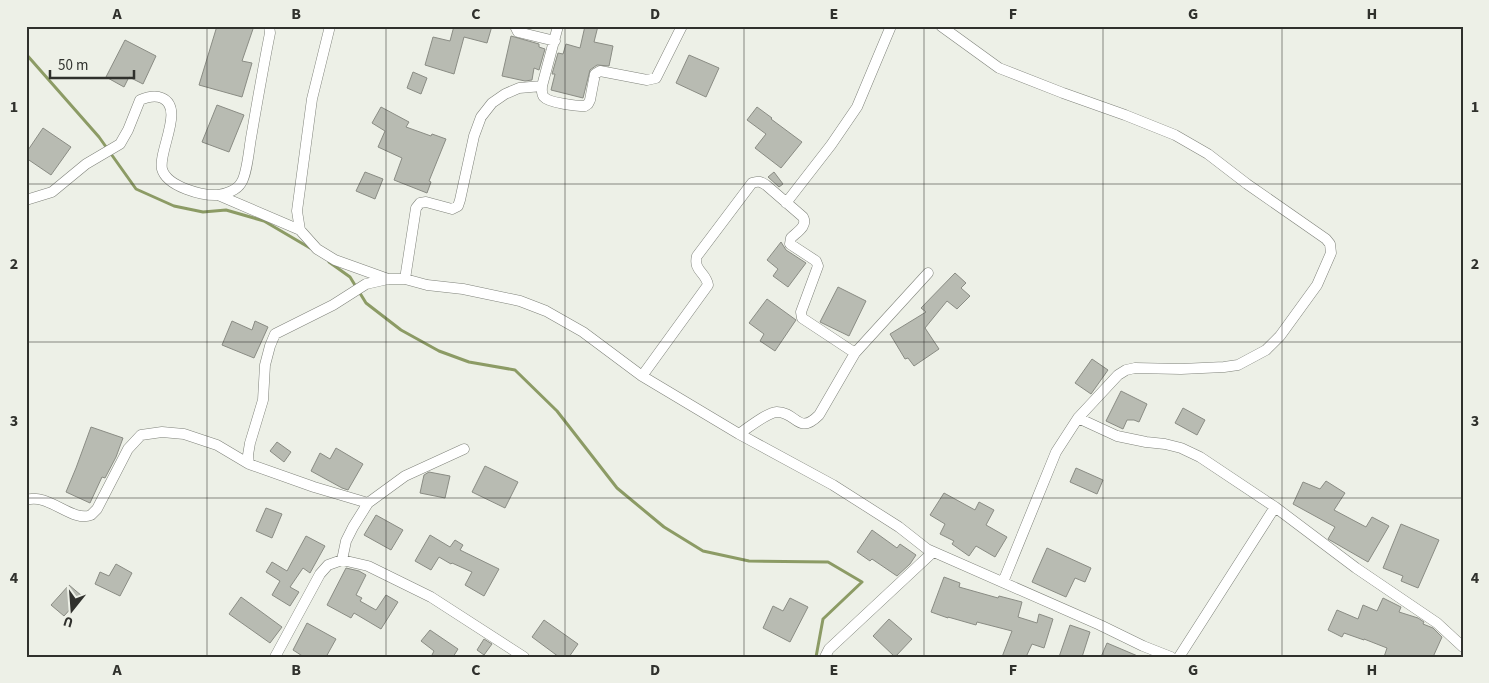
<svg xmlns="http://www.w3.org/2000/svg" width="1489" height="683" viewBox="0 0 1489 683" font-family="'Source Sans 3',sans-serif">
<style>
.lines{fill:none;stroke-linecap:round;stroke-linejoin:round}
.stream{stroke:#8c9b65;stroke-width:3}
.building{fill:#b8bbb2;stroke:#8a8c84}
.minor-casing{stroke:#7f827a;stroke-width:11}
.minor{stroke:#fff;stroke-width:10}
.grid{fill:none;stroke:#30312d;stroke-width:1;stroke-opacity:0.55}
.neatline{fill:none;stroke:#30312d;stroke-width:2}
.grid-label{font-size:16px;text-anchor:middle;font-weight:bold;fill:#30312d}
</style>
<rect width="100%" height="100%" fill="#edf0e7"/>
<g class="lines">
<!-- stream -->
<path class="stream" d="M26 54 99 137 136 189 174 206 203 212 226 210 264 221 310 248
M329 262 350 277 366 303 401 330 439 351 469 362 515 370 557 411 617 488 664 527 703 551 749 561 828 562 862 582 823 619 816 657"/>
</g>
<!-- building -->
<path class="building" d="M217 26H254L242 61 252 63 242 97 199 85Z
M454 26H492L487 43 464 37 454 74 425 65 433 37 450 41Z
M585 26H598L594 42 613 46 609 66 597 65 590 70 583 98 551 90 555 74H552L558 53 563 54 566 44 580 48Z
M511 36 539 44V47L545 49 539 70 534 68 532 80 525 81 502 76Z
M125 40 156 56 143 84 129 77 124 87 106 77Z
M689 55 719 68 706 97 676 83Z
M413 72 427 78 421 94 407 88Z
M217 105 244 115 229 152 202 142Z
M381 107 409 122 406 127 431 136 432 134 446 139 429 181 431 182 427 193 394 180 402 158 378 147 385 131 372 123Z
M757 107 772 118 771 119 802 142 781 168 755 148 766 134 747 120Z
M43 128 71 147 51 175 26 158V153Z
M365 172 383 179 375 199 356 191Z
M774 172 783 184 779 187 768 177Z
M781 242 786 250 806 263 788 287 773 276 778 269 767 260Z
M955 273 966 283 961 288 970 296 957 309 947 301 925 328 939 349 914 366 908 358 905 359 890 334 926 312 921 308Z
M838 287 866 301 849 336 820 322Z
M767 299 796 320 775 351 760 341 764 334 749 323Z
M232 321 252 330 255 321 268 327 254 358 222 345Z
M1092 359 1108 370 1091 394 1075 383Z
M1121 391 1147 404 1139 422 1134 420H1127L1123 429 1106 421Z
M1183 408 1205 420 1197 435 1175 423Z
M91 427 123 438 116 457 105 478 102 477 90 503 66 492 76 468Z
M277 442 291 452 284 462 270 451Z
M336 448 363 464 348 490 342 488 311 471 320 453 330 459Z
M485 466 518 482 505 508 472 492Z
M1076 468 1103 480 1097 494 1070 482Z
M429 472 450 476 445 498 420 493 424 475Z
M1326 481 1345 493 1334 510 1366 527 1372 517 1389 526 1368 562 1328 539 1335 527 1293 504 1303 482 1320 489Z
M944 493 975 510 979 502 994 510 986 525 1007 537 995 557 976 546 969 556 952 544 954 541 940 534 945 524 930 515Z
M266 508 282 514 272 538 256 531Z
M376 515 403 530 391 550 364 535Z
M1401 524 1439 540 1418 588 1401 581 1403 576 1383 568Z
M872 530 897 548 900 544 916 555 910 564 897 576 872 559 870 561 857 552Z
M430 535 450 547 455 540 463 545 460 550 499 569 484 596 465 585 472 572 452 563 451 564 439 557 431 570 415 561Z
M306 536 325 546 310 573 303 568 290 587 299 592 290 606 272 595 280 581 266 572 272 562 287 571Z
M1047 548 1091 568 1085 582 1075 578 1066 597 1032 582Z
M116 564 132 573 120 596 95 584 100 572 109 576Z
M346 568 359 571 366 575 356 595 362 598 360 601 376 610 386 595 398 602 381 629 354 613 351 618 327 605Z
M944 577 960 583 959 587 998 598 999 596 1022 602 1018 617 1037 623 1039 614 1053 619 1044 648 1032 644 1026 657H1002L1012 631 977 622 976 625 948 617V618L931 612Z
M69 585 82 596 64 616 51 605Z
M241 597 282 627 270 643 229 614Z
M790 598 808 607 790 642 763 628 773 606 783 611Z
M1383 598 1401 607 1399 612 1418 618 1424 622 1423 624 1433 628 1442 637 1433 657H1384L1387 648 1364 639V640L1344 633 1342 637 1328 630 1337 610 1358 619 1363 605 1377 611Z
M889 619 912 639 895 657 873 636Z
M544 620 578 644 569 657H559L532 637Z
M307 623 336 639 326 657H304L293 650Z
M1070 625 1090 632 1082 657H1059Z
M430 630 458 649 453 657H431L434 651 421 641Z
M484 639 492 644 484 655 477 650Z
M1107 643 1140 657H1101Z"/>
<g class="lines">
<!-- minor casing -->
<g class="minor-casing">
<path id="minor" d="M330 26 312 99 297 211 300 230 317 249 335 260 388 279H405L427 285 463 289 520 301 546 311 583 332 642 376 739 434 833 485 899 527 927 549 1100 625 1143 646 1171 657
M515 26 518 32 522 33 555 41
M941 26 999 68 1063 93 1125 115 1175 135 1208 154 1247 184 1326 239 1330 244 1331 253 1317 285 1280 336 1266 350 1238 365 1224 367 1181 369 1135 368 1126 370 1118 375 1078 418 1056 452 1003 582
M542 86C542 90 541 94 544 97 549 103 577 106 585 106L588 104 590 100 595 74 600 71 647 80 656 78 682 26
M218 195 300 230
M26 200 52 192 86 164 120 144 128 130 140 100C147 97 155 95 162 98 185 108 158 151 162 169 167 187 203 196 218 195 226 194 237 190 241 183 247 175 249 149 251 138 257 103 263 68 270 33L269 26
M786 203 831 145 857 107 891 26
M405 279 416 208 420 203 426 202 452 209 458 206 460 200 474 136 481 117 492 103 505 94 519 88 542 86 558 26
M642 376 708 285C706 272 693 271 697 256L752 183C758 181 760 181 766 185L803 217C808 226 797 232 791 238L790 244 816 261 818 266 801 312 802 318 855 353
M1078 418 1117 436 1146 442 1165 444 1181 448 1200 457 1275 507 1356 568 1437 623 1463 647
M739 434C748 428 766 413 777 412 797 412 798 436 819 415L855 353 928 273
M249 464 248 455 250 443 263 400 265 365 270 346 275 334 333 305 366 284 388 279
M26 500C48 492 72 523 91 515L97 509 128 449 141 435 162 432 184 434 217 445 249 464 314 487 368 503
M342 560 346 541 353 527 368 503 405 476 464 449
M275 657 320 574 328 565 342 560 368 566 431 597 524 657
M825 657 829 649 933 552
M1179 657 1275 507"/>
</g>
<!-- minor -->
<use href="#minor" class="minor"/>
</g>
<!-- grid -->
<path class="grid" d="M207 26V657M386 26V657M565 26V657M744 26V657M924 26V657M1103 26V657M1282 26V657M26 184H1463M26 342H1463M26 498H1463"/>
<!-- border -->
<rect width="1489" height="683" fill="none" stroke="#edf0e7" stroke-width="55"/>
<!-- north arrow -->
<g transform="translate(72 610) rotate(197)" stroke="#edf0e7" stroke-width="4" paint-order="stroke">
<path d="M0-4L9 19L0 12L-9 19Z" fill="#30312d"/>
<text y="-8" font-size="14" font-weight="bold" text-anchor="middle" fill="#30312d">U</text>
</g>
<!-- scale -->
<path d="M50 70v8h84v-8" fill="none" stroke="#30312d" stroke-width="2.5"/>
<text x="58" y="70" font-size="15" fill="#30312d" stroke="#edf0e7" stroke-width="4" paint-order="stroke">50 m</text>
<rect x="28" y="28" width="1434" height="628" class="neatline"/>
<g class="grid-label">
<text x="117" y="19">A</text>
<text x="296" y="19">B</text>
<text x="476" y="19">C</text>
<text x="655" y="19">D</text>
<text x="834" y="19">E</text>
<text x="1013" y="19">F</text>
<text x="1193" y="19">G</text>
<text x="1372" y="19">H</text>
<text x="14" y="112">1</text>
<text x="1475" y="112">1</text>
<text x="14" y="269">2</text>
<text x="1475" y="269">2</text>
<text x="14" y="426">3</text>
<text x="1475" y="426">3</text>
<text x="14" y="583">4</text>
<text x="1475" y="583">4</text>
<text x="117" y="675">A</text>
<text x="296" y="675">B</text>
<text x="476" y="675">C</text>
<text x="655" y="675">D</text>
<text x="834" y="675">E</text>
<text x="1013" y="675">F</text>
<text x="1193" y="675">G</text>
<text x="1372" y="675">H</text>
</g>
</svg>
